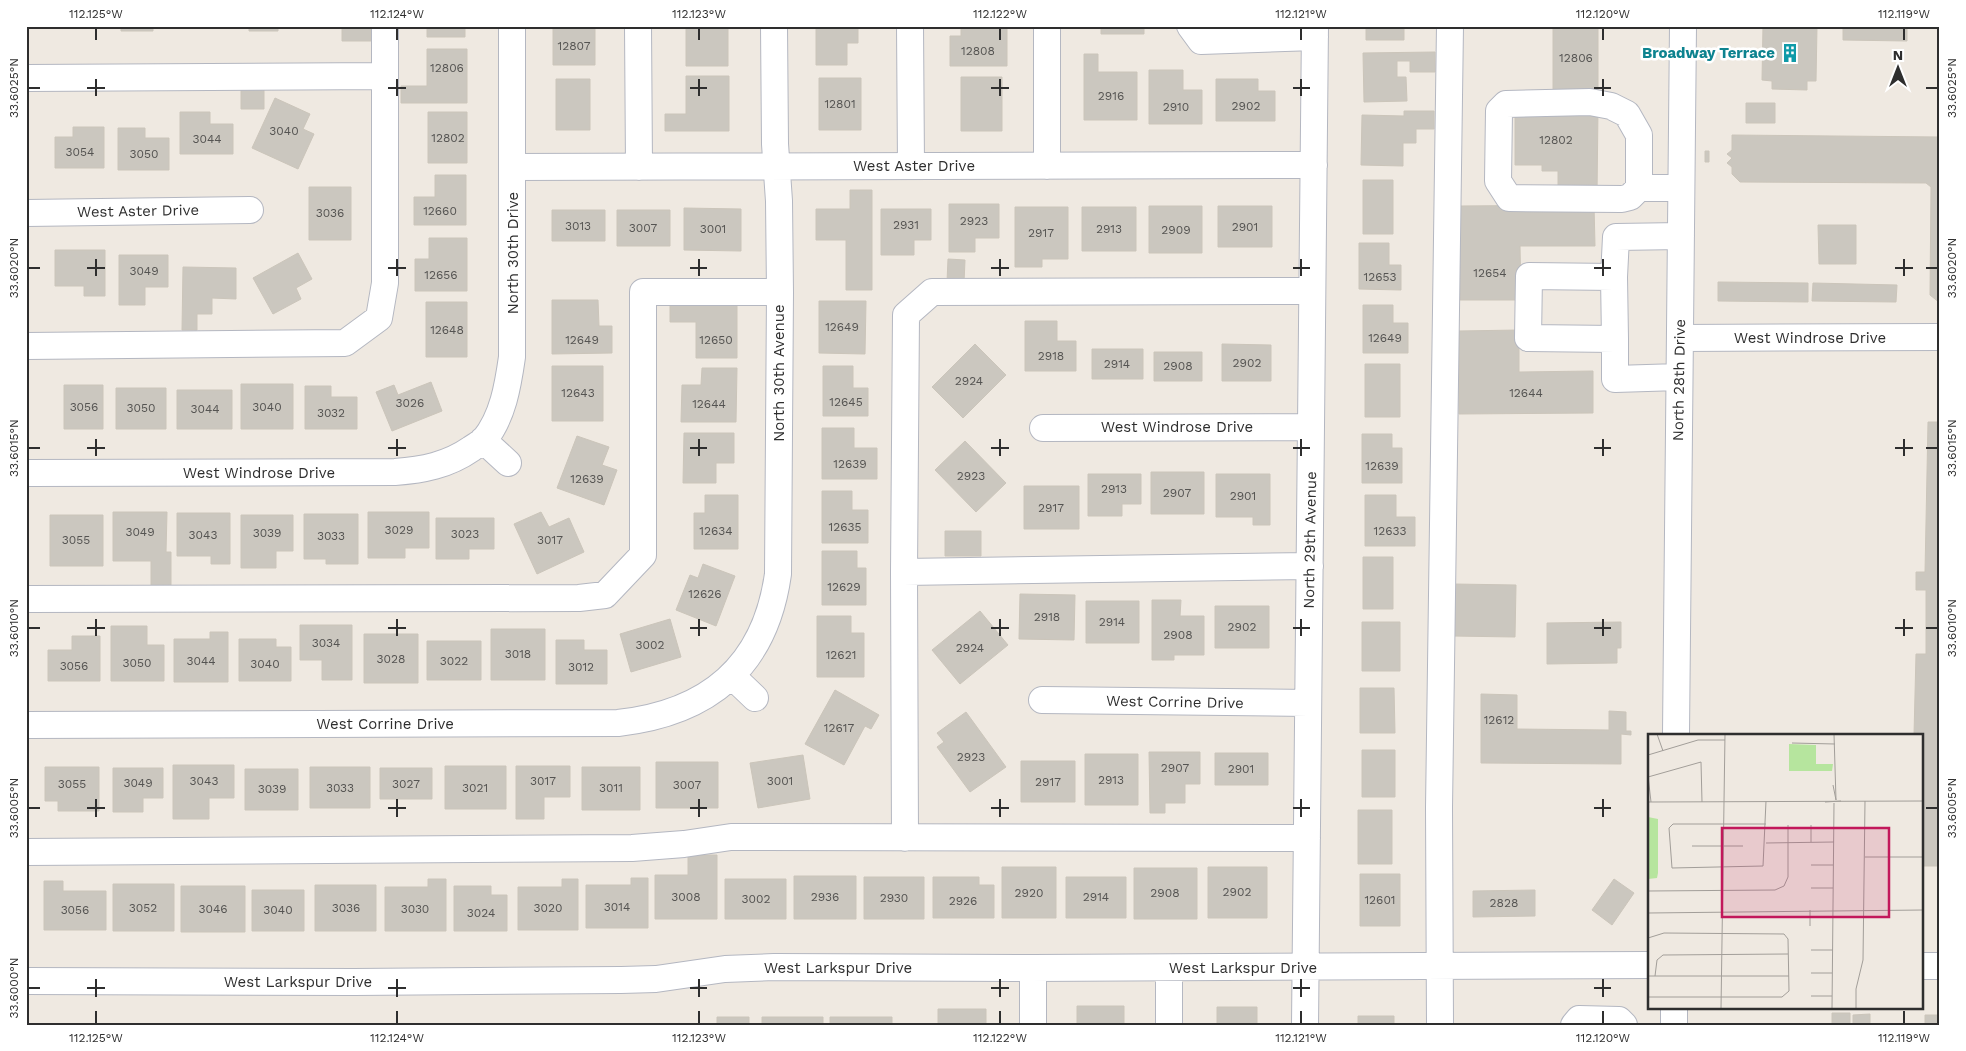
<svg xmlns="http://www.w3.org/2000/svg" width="1966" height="1051" viewBox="0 0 1966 1051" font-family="'Work Sans',sans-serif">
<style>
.building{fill:#cbc7bf;stroke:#cbc5ba}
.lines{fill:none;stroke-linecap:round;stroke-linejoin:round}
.minor-casing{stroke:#b4b7c1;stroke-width:28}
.minor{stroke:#fff;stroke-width:26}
.ticks{fill:none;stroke:#2e2e2e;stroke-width:2}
.labels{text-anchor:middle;stroke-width:5;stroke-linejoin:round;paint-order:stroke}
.number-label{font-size:12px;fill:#555452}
.culture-label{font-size:15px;font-weight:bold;fill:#0d838f;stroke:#fff;text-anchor:end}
.street-label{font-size:15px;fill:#2e2e2e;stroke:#fff}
.inset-road{fill:none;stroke:#a29e99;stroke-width:1}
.view{fill:#c2185b;fill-opacity:0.15;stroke:#c2185b;stroke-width:2.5}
.inset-edge{fill:none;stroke:#2e2e2e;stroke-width:2.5}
.neatline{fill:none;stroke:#2e2e2e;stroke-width:2}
.ticks-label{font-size:12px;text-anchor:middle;fill:#2e2e2e}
</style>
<rect width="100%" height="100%" fill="#efe9e1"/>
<!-- building -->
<path class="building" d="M121 26H153V31H121Z
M249 26H278V31H249Z
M342 26H371V41H342Z
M427 26H465V37H427Z
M553 26H595V65H553Z
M686 26H728V66H686Z
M816 26H858V43H847V65H816Z
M961 26H1007V66H950V36H961Z
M1101 26H1144V34H1101Z
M1366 26H1404V40H1366Z
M1553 26H1598V92L1585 90H1553Z
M1763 26H1817L1816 81H1807V90L1772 89V81L1762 80Z
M1843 26H1907V41L1843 40Z
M427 49H467V103H401V86H427Z
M1435 52V72H1410V61H1397V77H1406L1407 101 1364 102 1363 53Z
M1084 54H1098V72H1137V120H1084Z
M1149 70H1183V90H1202V124H1149Z
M686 76H729V131H665V114H686Z
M961 77H1002V131H961Z
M819 78H861V130H819Z
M556 79H590V130H556Z
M1216 79H1258V91H1275V121H1216Z
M241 84H264V109H241Z
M275 98 310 114 303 129 314 134 298 169 252 148Z
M1746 103H1775V123H1746Z
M1598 108 1597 194H1558V171H1542V165H1515V114Z
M1404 111H1434V129H1416V143H1403V166L1361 165 1362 115 1404 116Z
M180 112H210V124H233V154H180Z
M428 112H467V163H428Z
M73 127H104V168H55V137H73Z
M118 128H145V138H169V170H118Z
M1732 135 1940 137V303L1930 295 1931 187 1926 183 1740 182 1732 174V167L1727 163 1732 158 1727 154 1732 150Z
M1705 151H1709V162H1705Z
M435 175H466V225H414V197H435Z
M1363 180H1393V234H1363Z
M309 187H351V240H309Z
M850 190H872V290H846V240H816V209H850Z
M949 204H999V238H975V252H949Z
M1594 205 1595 246H1520L1521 300H1460L1459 206Z
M1149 206H1202V253H1149Z
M1218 206H1272V247H1218Z
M1015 207H1068V259H1042V267H1015Z
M1082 207H1136V251H1082Z
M684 208 741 209V251L684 250Z
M881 209H931V240H914V255H881Z
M552 210H605V241H552Z
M617 210H670V246H617Z
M1818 225H1856V264H1819Z
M429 238H467V291H415V259H429Z
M1359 243H1389V265H1401V290L1359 289Z
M55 250H105V296H84V286H55Z
M298 253 312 279 296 288 301 299 273 314 253 278Z
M119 255H168V287H145V305H119Z
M948 259 965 260 964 283 947 282Z
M183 267 236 268V299L212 298V314H197V330H182Z
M1718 282 1808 283V302L1718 301Z
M1813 283 1897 285 1896 302 1812 301Z
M552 300H598L599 326H612V353L552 354Z
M819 301H866L865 354 819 353Z
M426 302H467V357H426Z
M670 305H737V358H696V322H670Z
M1363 305H1393V323H1408V353H1363Z
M1025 321H1057V341H1076V371H1025Z
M1519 330V372L1593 371V413L1459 414V331Z
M975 344 1006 375 963 418 932 387Z
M1222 344 1271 345V381H1222Z
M1092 349H1143V379H1092Z
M1154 352H1202V381H1154Z
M1365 364H1400V417H1365Z
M552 366H603V421H552Z
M823 366H853V388H868V416H823Z
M702 368H737L736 422H681L682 385H701Z
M431 382 442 411 392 431 376 392 394 385 398 395Z
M241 384H293V429H241Z
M64 385H103V429H64Z
M305 386H331V397H357V429H305Z
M116 388H166V429H116Z
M177 390H232V429H177Z
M1928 422H1940V866H1922V735H1914L1916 654H1926V590H1916V572H1925Z
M822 428H854V448H877V479H822Z
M684 433H734V463H716V483H683Z
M1362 434H1392V448H1402V483H1362Z
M577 436 609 447 602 465 617 470 604 505 557 488Z
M965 441 1006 483 976 512 935 470Z
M1151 472H1204V514H1151Z
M1088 474H1141V504H1122V516H1088Z
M1216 474H1270V525H1253V517H1216Z
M1024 486H1079V529H1024Z
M822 491H852V510H868V543H822Z
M705 495H738V549H694V513H705Z
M1365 495H1396V517H1415V546H1365Z
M113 512H167L166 552H171V587H151V561H113Z
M368 512H429V548H405V558H368Z
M541 512 549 527 569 518 584 552 537 574 514 524Z
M177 513H230V564H211V556H177Z
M304 514H358V564H326V559H304Z
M50 515H103V566H50Z
M241 515H293V551H276V568H241Z
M436 518H494V549H469V559H436Z
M945 531H981V556H945Z
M822 551H857V568H866V605H822Z
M1363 557H1393V609H1363Z
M703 564 735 576 716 626 676 610 690 575 698 578Z
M1454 584 1516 585 1515 637 1453 636Z
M1020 594 1075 595 1074 640 1019 639Z
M1152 600H1181L1180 616H1204V655H1174V660H1152Z
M1086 601H1139V643H1086Z
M1215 606H1269V648H1215Z
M980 611 1008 645 960 684 932 650Z
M817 616H851V633H864V677H817Z
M670 619 681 657 631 672 620 634Z
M1362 622H1400V671H1362Z
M1621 622V648H1617V663L1547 664V623Z
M300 625H352V680H322V660H300Z
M111 626H147V645H164V681H111Z
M491 629H545V680H491Z
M210 632H228V682H174V639H210Z
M364 634H418V683H364Z
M72 636H100V681H48V650H72Z
M239 639H276V647H291V681H239Z
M556 640H584V650H607V684H556Z
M427 641H481V680H427Z
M1360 688H1394L1395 733H1360Z
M835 690 879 715 871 729 865 726 844 765 805 744Z
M1481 694 1517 695V729L1609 730V711L1626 712V731H1631V735L1621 734V764L1481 763Z
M966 712 1006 767 970 792 937 747 944 742 937 733Z
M1362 750H1395V797H1362Z
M1149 752H1200V784H1185V803H1165V813H1150Z
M1215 753H1268V785H1215Z
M1085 754H1138V805H1085Z
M803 755 810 799 758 808 750 763Z
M1021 761H1075V802H1021Z
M656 762H718V808H656Z
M173 765H234V798H209V819H173Z
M445 766H506V809H445Z
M516 766H570V797H544V819H516Z
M45 767H99V811H58V801H45Z
M310 767H370V808H310Z
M582 767H640V810H582Z
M113 768H163V798H143V812H113Z
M380 768H432V799H380Z
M245 769H298V810H245Z
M1358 810H1392V864H1358Z
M688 855H717V919H655V875H688Z
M1002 867H1056V918H1002Z
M1208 867H1267V918H1208Z
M1134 868H1197V919H1134Z
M1360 874H1400V926H1360Z
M794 876H856V919H794Z
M864 877H924V919H864Z
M933 877H979V885H994V918H933Z
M1066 877H1126V918H1066Z
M631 878H648V928H586V885H631Z
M428 879H446V931H385V887H428Z
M562 879H578V930H518V887H562Z
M725 879H786V919H725Z
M1614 879 1634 893 1612 925 1592 910Z
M44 881H63V891H106V930H44Z
M113 884H174V931H113Z
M315 885H376V931H315Z
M181 886H245V932H181Z
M454 886H491V895H507V931H454Z
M252 890H304V931H252Z
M1535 890V916L1473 917V891Z
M1077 1006H1124V1025H1077Z
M1217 1007H1257V1025H1217Z
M938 1009H986V1025H938Z
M1832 1013H1850V1025H1832Z
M1870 1014V1025H1853V1015Z
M1925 1015H1940V1025H1925Z
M1358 1016H1394V1025H1358Z
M717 1017H749V1025H717Z
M762 1017H823V1025H762Z
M830 1017H892V1025H830Z"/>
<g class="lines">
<!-- minor casing -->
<g class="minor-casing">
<path id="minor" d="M638 26 639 167
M910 26 911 166
M1047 26V166
M1190 26 1201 41 1315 37
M26 78 385 76
M513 167 1314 165
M1639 188V135L1627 114 1611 106 1590 102 1506 104 1499 111 1498 181 1509 198 1622 199 1630 197 1639 188H1681
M26 213 250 210
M1614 277 1615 339
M1680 338 1940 337
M26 346 345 343 379 318 385 283V26
M1679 377 1615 379V339L1528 338 1529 276 1614 277 1616 237 1681 236
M1043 428 1311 427
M483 440 508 463
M26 473 395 472C423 470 448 465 471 449 475 446 481 443 484 440 503 417 508 385 512 357V26
M904 572 1310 566
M26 599 579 598 605 595 643 555V292H780
M732 676 755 698
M1042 700 1308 703
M26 725 618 723C708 713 765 667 778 574L780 292 779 201 775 144 774 26
M1676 735 1683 26
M905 838 904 572 906 315 932 292 1312 291
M26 852 632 848 684 844 731 837 1307 838
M1922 966H1940
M1033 968V1025
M26 981 354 982 621 980 656 979 725 969 774 967 1033 968 1650 965
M1169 1025V968
M1305 1025 1315 26
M1440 1025 1439 808 1450 26
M1574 1025 1579 1019 1619 1020 1624 1025
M1674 1025V1007"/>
</g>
<!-- minor -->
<use href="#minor" class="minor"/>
</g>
<!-- ticks -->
<path class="ticks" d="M96 28V40M397 28V40M699 28V40M1000 28V40M1301 28V40M1603 28V40M1904 28V40M96 79V96M397 79V96M699 79V96M1000 79V96M1301 79V96M1603 79V96M28 88H40M87 88H105M388 88H406M690 88H707M991 88H1009M1293 88H1310M1594 88H1611M1926 88H1938M96 259V276M397 259V276M699 259V276M1000 259V276M1301 259V276M1603 259V276M1904 259V276M28 268H40M87 268H105M388 268H406M690 268H707M991 268H1009M1293 268H1310M1594 268H1611M1895 268H1913M1926 268H1938M96 439V456M397 439V456M699 439V456M1000 439V456M1301 439V456M1603 439V456M1904 439V456M28 448H40M87 448H105M388 448H406M690 448H707M991 448H1009M1293 448H1310M1594 448H1611M1895 448H1913M1926 448H1938M96 619V636M397 619V636M699 619V636M1000 619V636M1301 619V636M1603 619V636M1904 619V636M28 628H40M87 628H105M388 628H406M690 628H707M991 628H1009M1293 628H1310M1594 628H1611M1895 628H1913M1926 628H1938M96 799V817M397 799V817M699 799V817M1000 799V817M1301 799V817M1603 799V817M28 808H40M87 808H105M388 808H406M690 808H707M991 808H1009M1293 808H1310M1594 808H1611M1926 808H1938M96 979V997M397 979V997M699 979V997M1000 979V997M1301 979V997M1603 979V997M28 988H40M87 988H105M388 988H406M690 988H707M991 988H1009M1293 988H1310M1594 988H1611M96 1011V1024M397 1011V1024M699 1011V1024M1000 1011V1024M1301 1011V1024M1603 1011V1024M1904 1011V1024"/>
<!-- icons -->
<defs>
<g id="building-bare" transform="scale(1.5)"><path d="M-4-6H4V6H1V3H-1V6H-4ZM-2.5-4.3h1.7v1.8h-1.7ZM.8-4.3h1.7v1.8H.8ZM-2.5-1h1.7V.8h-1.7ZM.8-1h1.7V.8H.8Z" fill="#0f9aa8" stroke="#fff" stroke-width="2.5" paint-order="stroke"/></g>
</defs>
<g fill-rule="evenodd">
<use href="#building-bare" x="1790" y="53"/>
</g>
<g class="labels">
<!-- number labels -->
<g class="number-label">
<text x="574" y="50">12807</text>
<text x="978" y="55">12808</text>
<text x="1576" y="62">12806</text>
<text x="447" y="72">12806</text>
<text x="1111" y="100">2916</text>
<text x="840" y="108">12801</text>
<text x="1246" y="110">2902</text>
<text x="1176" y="111">2910</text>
<text x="284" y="135">3040</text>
<text x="448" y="142">12802</text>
<text x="207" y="143">3044</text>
<text x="1556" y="144">12802</text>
<text x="80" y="156">3054</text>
<text x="144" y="158">3050</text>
<text x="440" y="215">12660</text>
<text x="330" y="217">3036</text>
<text x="974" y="225">2923</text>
<text x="906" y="229">2931</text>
<text x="578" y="230">3013</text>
<text x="1245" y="231">2901</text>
<text x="643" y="232">3007</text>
<text x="713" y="233">3001</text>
<text x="1109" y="233">2913</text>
<text x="1176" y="234">2909</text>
<text x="1041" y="237">2917</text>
<text x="144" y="275">3049</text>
<text x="1490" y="277">12654</text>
<text x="441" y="279">12656</text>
<text x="1380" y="281">12653</text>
<text x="842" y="331">12649</text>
<text x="447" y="334">12648</text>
<text x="1385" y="342">12649</text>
<text x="582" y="344">12649</text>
<text x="716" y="344">12650</text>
<text x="1051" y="360">2918</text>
<text x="1247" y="367">2902</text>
<text x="1117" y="368">2914</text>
<text x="1178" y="370">2908</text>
<text x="969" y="385">2924</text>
<text x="578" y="397">12643</text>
<text x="1526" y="397">12644</text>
<text x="846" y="406">12645</text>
<text x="410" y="407">3026</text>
<text x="709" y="408">12644</text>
<text x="84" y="411">3056</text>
<text x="267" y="411">3040</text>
<text x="141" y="412">3050</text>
<text x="205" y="413">3044</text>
<text x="331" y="417">3032</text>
<text x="850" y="468">12639</text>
<text x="1382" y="470">12639</text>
<text x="971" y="480">2923</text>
<text x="587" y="483">12639</text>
<text x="1114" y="493">2913</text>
<text x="1177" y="497">2907</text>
<text x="1243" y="500">2901</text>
<text x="1051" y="512">2917</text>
<text x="845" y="531">12635</text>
<text x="399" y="534">3029</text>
<text x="716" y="535">12634</text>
<text x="1390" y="535">12633</text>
<text x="140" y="536">3049</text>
<text x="267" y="537">3039</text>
<text x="465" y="538">3023</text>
<text x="203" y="539">3043</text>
<text x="331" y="540">3033</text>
<text x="76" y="544">3055</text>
<text x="550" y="544">3017</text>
<text x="844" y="591">12629</text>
<text x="705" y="598">12626</text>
<text x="1047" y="621">2918</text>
<text x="1112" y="626">2914</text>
<text x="1242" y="631">2902</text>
<text x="1178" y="639">2908</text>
<text x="326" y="647">3034</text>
<text x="650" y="649">3002</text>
<text x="970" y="652">2924</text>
<text x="518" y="658">3018</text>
<text x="841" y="659">12621</text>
<text x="391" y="663">3028</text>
<text x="201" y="665">3044</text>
<text x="454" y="665">3022</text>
<text x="137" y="667">3050</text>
<text x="265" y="668">3040</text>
<text x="74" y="670">3056</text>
<text x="581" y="671">3012</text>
<text x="1499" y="724">12612</text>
<text x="839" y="732">12617</text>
<text x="971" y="761">2923</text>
<text x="1175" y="772">2907</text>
<text x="1241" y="773">2901</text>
<text x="1111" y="784">2913</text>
<text x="204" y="785">3043</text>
<text x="543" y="785">3017</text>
<text x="780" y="785">3001</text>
<text x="1048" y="786">2917</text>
<text x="138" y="787">3049</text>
<text x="72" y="788">3055</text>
<text x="406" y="788">3027</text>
<text x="687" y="789">3007</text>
<text x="340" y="792">3033</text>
<text x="475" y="792">3021</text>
<text x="611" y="792">3011</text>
<text x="272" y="793">3039</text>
<text x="1237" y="896">2902</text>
<text x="1029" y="897">2920</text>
<text x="1165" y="897">2908</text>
<text x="686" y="901">3008</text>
<text x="825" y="901">2936</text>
<text x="1096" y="901">2914</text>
<text x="894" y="902">2930</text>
<text x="756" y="903">3002</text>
<text x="1380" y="904">12601</text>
<text x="963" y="905">2926</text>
<text x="1504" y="907">2828</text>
<text x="617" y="911">3014</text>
<text x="143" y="912">3052</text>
<text x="346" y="912">3036</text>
<text x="548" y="912">3020</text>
<text x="213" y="913">3046</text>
<text x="415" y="913">3030</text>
<text x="75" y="914">3056</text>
<text x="278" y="914">3040</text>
<text x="481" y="917">3024</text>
</g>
<!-- culture labels -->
<g class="culture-label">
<text x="1775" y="58">Broadway Terrace</text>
</g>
<!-- street labels -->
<g class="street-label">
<text x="914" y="171">West Aster Drive</text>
<text transform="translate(138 211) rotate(-1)" y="5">West Aster Drive</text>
<text transform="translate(513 253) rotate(-90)" y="5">North 30th Drive</text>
<text x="1810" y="343">West Windrose Drive</text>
<text transform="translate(779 373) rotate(-90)" y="5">North 30th Avenue</text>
<text transform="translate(1679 380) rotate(-89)" y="5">North 28th Drive</text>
<text x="1177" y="432">West Windrose Drive</text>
<text x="259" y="478">West Windrose Drive</text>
<text transform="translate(1310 540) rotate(-89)" y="5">North 29th Avenue</text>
<text transform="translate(1175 702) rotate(1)" y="5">West Corrine Drive</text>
<text x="385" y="729">West Corrine Drive</text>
<text x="838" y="973">West Larkspur Drive</text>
<text x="1243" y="973">West Larkspur Drive</text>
<text x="298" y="987">West Larkspur Drive</text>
</g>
</g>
<!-- overview -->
<g transform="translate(1648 734)">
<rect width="275" height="275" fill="#efe9e1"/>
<path d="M141 10 168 11V30H185L184 37H141ZM0 83 10 85V139L9 144 0 145Z" fill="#b6e59e"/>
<path class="inset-road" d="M9 0 15 17M186 0 188 66M144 9 187 10M0 21 50 6H77M0 42 3 68M0 43 53 28 54 68M185 51 188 66M0 68 275 67M177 68 193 67M163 91V108M118 109 186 108M44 112H95M217 123H275M163 131H185M115 132 24 134 21 94 25 90H118M115 132 118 67M136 152 140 143V91M163 154H185M0 157 127 156 136 152M162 176V192M0 179 275 176M0 204 16 199 136 200 140 205 141 257 134 263H0M163 216H185M163 239H184M0 242H141M7 242 9 226 15 221 140 220M163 262H184M73 275 77 0M184 275 186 69M208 275V255L215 226 217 67"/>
<path class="view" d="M74 94H241V183H74Z"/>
<rect width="275" height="275" class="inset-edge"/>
</g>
<!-- border -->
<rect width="1966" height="1051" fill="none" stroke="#ffffff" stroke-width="55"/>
<!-- north arrow -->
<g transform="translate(1898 68)" stroke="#ffffff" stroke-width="4" paint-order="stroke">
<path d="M0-4L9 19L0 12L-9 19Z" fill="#2e2e2e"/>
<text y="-8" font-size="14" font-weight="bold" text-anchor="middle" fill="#2e2e2e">N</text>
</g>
<rect x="28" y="28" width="1910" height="996" class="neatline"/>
<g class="ticks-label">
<text x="96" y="18">112.125°W</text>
<text x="397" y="18">112.124°W</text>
<text x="699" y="18">112.123°W</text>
<text x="1000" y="18">112.122°W</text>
<text x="1301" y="18">112.121°W</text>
<text x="1603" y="18">112.120°W</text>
<text x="1904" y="18">112.119°W</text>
<text transform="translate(14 88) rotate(-90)" y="4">33.6025°N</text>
<text transform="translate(1952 88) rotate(-90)" y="4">33.6025°N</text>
<text transform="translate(14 268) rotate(-90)" y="4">33.6020°N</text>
<text transform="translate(1952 268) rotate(-90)" y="4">33.6020°N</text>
<text transform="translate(14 448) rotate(-90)" y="4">33.6015°N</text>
<text transform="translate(1952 448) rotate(-90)" y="4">33.6015°N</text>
<text transform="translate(14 628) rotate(-90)" y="4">33.6010°N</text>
<text transform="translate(1952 628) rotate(-90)" y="4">33.6010°N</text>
<text transform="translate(14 808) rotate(-90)" y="4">33.6005°N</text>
<text transform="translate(1952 808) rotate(-90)" y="4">33.6005°N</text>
<text transform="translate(14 988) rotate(-90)" y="4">33.6000°N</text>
<text x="96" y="1042">112.125°W</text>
<text x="397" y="1042">112.124°W</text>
<text x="699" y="1042">112.123°W</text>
<text x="1000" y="1042">112.122°W</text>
<text x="1301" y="1042">112.121°W</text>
<text x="1603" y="1042">112.120°W</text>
<text x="1904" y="1042">112.119°W</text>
</g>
</svg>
